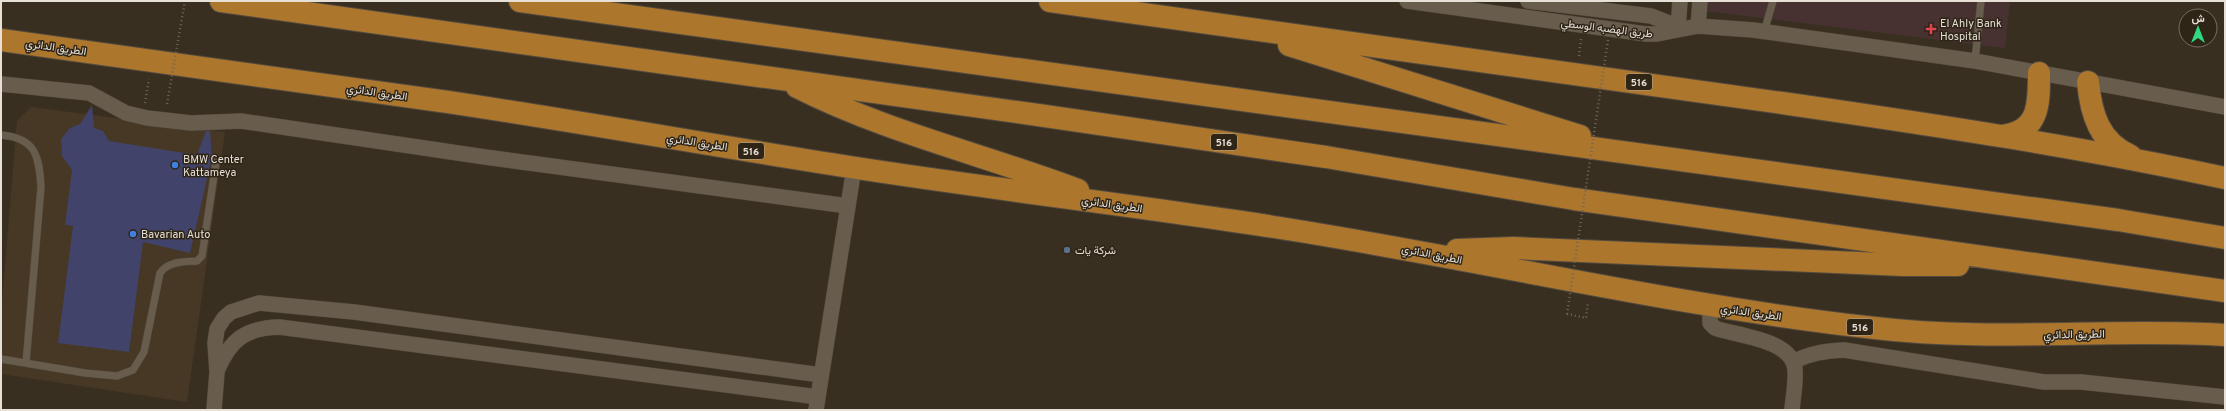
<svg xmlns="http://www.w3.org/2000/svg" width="2226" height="411" viewBox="0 0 2226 411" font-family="Overpass,Vazirmatn,sans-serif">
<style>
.built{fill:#463824}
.medical{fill:#473231}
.building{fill:#42436a}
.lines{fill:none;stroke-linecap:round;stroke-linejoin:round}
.lane-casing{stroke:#544b3f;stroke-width:8}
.street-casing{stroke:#544b3f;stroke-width:16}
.highway-casing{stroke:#544b3f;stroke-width:24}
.path{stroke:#6f665a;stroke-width:2.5;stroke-dasharray:1 3;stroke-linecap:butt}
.lane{stroke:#685d4d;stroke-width:7}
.street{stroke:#685d4d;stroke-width:15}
.highway{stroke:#ac762d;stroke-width:22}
.path-bridge{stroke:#6f665a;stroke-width:2.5;stroke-dasharray:1 3;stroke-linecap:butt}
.health-dot{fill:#e0444e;stroke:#2e2517;stroke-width:1.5}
.shop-dot{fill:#3f7fe0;stroke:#2e2517;stroke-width:1.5}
.service-dot{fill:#5c6f8a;stroke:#2e2517;stroke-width:1.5}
.labels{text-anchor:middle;stroke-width:3;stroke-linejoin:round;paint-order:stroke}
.shield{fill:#2e2517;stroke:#b0a89d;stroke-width:1}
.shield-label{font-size:10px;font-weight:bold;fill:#e7e0d7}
.poi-label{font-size:11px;fill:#e7e0d7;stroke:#2e2517;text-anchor:start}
.street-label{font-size:11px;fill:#e7e0d7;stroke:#2e2517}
</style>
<rect width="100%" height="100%" fill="#392f21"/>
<!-- built -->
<path class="built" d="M31 107 225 132 187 402 1 374V315L17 121Z"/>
<!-- medical -->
<path class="medical" d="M1707 1H2010L2005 48 1705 11Z"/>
<!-- building -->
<path class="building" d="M92 105 94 128 103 131 109 141 197 155 206 131H210L212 157 190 253 143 242 129 352 58 343 73 226 65 225 72 170 62 156 61 139 70 128 80 124Z"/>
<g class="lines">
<!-- lane casing -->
<g class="lane-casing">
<path id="lane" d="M1764 32 1773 1
M1975 61 1981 1
M1 135C36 138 39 156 41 187L26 363
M1 359 85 373 117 376 133 370 144 352 160 273C168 261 184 262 197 261L202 256 216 162"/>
</g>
<!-- street casing -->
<g class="street-casing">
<path id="street" d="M1407 1 1646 34H1657L1698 26 1753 30 1975 61 2225 107
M1528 1 1651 16 1669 23 1678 29
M1698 26 1700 1
M1678 29 1680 1
M1 84 89 93 126 113 147 118 191 123 241 121 485 157 848 206
M1710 306V323L1715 328C1737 336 1793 339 1795 370 1796 383 1793 397 1792 410
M1793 362C1810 353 1825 351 1844 350L2044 382H2081L2225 397
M217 371C230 340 245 328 279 327L818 397
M214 410 217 372 215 343 217 329 224 318 231 312 259 303 354 312 821 375
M816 410 854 168"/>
</g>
<!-- highway casing -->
<g class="highway-casing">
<path id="highway" d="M221 1 1045 116 1326 157 1574 199 2225 291
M520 1 2118 220 2225 238
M1050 1C1296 37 1543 68 1789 104 1935 125 2081 147 2225 178
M1 40C150 60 299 80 448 102 582 122 716 146 850 167 991 189 1133 205 1274 227 1475 258 1673 306 1875 328 1992 342 2109 328 2225 335
M1289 45 1580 136
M2088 82C2091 114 2099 142 2131 156
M797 87C886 132 985 155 1078 190
M2002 136C2040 132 2039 103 2039 73
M1457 250 1514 248 1903 265H1958"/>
</g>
<!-- path -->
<path class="path" d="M1579 56 1581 39
M145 103 149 79
M1567 314 1586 318 1588 302"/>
<!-- lane -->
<use href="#lane" class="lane"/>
<!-- street -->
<use href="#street" class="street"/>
<!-- highway -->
<use href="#highway" class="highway"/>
<!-- path-bridge -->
<path class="path-bridge" d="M167 104 185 1
M1567 314 1608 40"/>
</g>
<!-- markers -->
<path class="health-dot" d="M1929 23h4v4h4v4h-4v4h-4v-4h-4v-4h4z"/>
<g class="shop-dot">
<circle cx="175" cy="165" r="4"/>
<circle cx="133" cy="234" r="4"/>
</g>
<circle class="service-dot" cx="1067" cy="250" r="4"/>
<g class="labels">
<!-- shield labels -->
<g class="shield">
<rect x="1626" y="74" width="26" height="16" rx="3"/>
<rect x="1211" y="134" width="26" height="16" rx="3"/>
<rect x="738" y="143" width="26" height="16" rx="3"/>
<rect x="1847" y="319" width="26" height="16" rx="3"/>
</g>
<g class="shield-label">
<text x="1639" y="86">516</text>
<text x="1224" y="146">516</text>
<text x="751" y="155">516</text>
<text x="1860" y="331">516</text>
</g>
<!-- poi labels -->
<g class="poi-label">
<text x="1940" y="27">El Ahly Bank<tspan x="1940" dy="13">Hospital</tspan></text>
<text x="183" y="163">BMW Center<tspan x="183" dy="13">Kattameya</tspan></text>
<text x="141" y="238">Bavarian Auto</text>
<text x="1075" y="254">شركة يات</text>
</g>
<!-- street labels -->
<g class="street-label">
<text transform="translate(1607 28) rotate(7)" y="4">طريق الهضبه الوسطي</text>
<text transform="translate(56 47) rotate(8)" y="4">الطريق الدائري</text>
<text transform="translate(377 92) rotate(8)" y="4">الطريق الدائري</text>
<text transform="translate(697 142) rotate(9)" y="4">الطريق الدائري</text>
<text transform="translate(1112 204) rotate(8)" y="4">الطريق الدائري</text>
<text transform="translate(1432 254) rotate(11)" y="4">الطريق الدائري</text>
<text transform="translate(1751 312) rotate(8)" y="4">الطريق الدائري</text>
<text transform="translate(2074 334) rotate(-1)" y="4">الطريق الدائري</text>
</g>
</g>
<!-- border -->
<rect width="2226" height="411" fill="none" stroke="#e7e0d7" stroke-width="4"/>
<!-- north arrow -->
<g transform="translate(2198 28)"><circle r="19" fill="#2e2517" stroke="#787064"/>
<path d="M0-3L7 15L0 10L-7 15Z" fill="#30d882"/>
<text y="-6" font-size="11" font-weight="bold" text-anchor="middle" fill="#e7e0d7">ش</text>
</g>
</svg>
